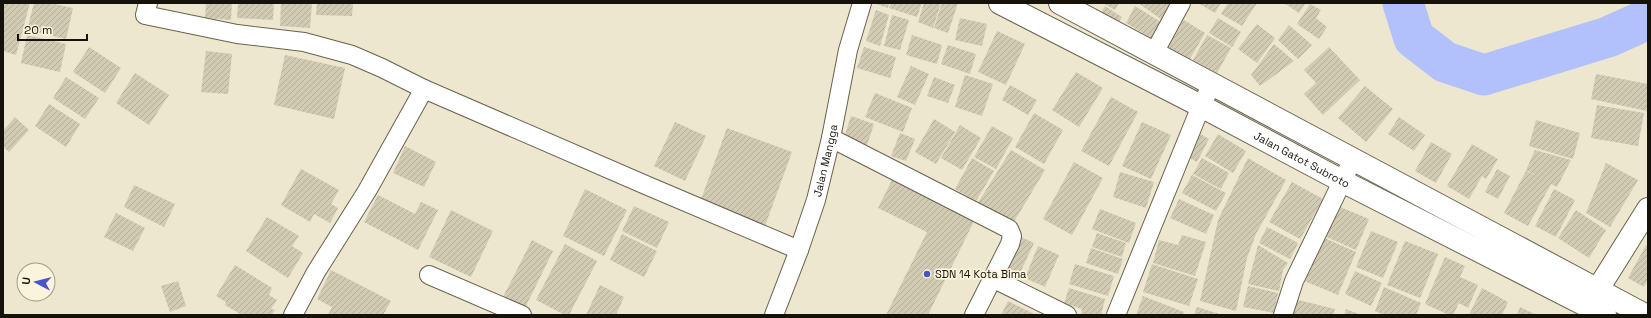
<svg xmlns="http://www.w3.org/2000/svg" width="1651" height="318" viewBox="0 0 1651 318" font-family="'Space Grotesk',sans-serif">
<style>
.lines{fill:none;stroke-linecap:round;stroke-linejoin:round}
.river{stroke:#b2c0fc;stroke-width:41}
.building{fill:url(#building-hatch)}
.street-casing{stroke:#69624d;stroke-width:20}
.secondary-casing{stroke:#69624d;stroke-width:24}
.street{stroke:#fff;stroke-width:18}
.secondary{stroke:#fff;stroke-width:22}
.poi-dot{fill:#4a53c9;stroke:#fbf4dc;stroke-width:1.5}
.labels{text-anchor:middle;stroke-width:3.5;stroke-linejoin:round;paint-order:stroke}
.street-label{font-size:11px;fill:#15120a;stroke:#fbf4dc}
.poi-label{font-size:11px;fill:#15120a;stroke:#fbf4dc;text-anchor:start}
</style>
<defs>
<pattern id="building-hatch" width="6" height="6" patternUnits="userSpaceOnUse"><rect width="6" height="6" fill="#d2cbb4"/><path d="M-1 1l2-2M0 6l6-6M5 7l2-2" fill="none" stroke="#b3ad99"/></pattern>
</defs>
<rect width="100%" height="100%" fill="#eee7cf"/>
<g class="lines">
<!-- river -->
<path class="river" d="M1403 3 1414 38 1445 62 1484 75 1608 37 1648 19"/>
</g>
<!-- building -->
<path class="building" d="M3 3H30L16 55 3 51Z
M34 3H49L73 8 66 39 27 30Z
M206 3H232L231 20 205 18Z
M238 3H274L273 20 237 18Z
M281 3H312L310 28 280 26Z
M317 3H353L352 16 316 15Z
M874 3H889L888 8Z
M891 3H922L917 17 889 8Z
M924 3H941L933 28 918 22Z
M942 3H958L948 33 934 28Z
M1103 3H1119L1115 10Z
M1138 3H1171L1161 19Z
M1198 3H1221L1215 13Z
M1228 3H1257L1242 26 1221 14Z
M1284 3H1306L1299 13Z
M1310 4 1321 10 1316 18 1327 27 1319 39 1297 24Z
M1105 6 1122 17 1115 28 1098 18Z
M1135 6 1164 24 1154 40 1126 23Z
M876 10 889 15 880 46 866 41Z
M892 15 909 20 900 50 884 46Z
M960 18 987 24 982 46 955 40Z
M1218 18 1241 32 1232 47 1209 33Z
M1184 20 1205 33 1188 62 1167 49Z
M1257 24 1275 38 1257 63 1238 49Z
M1289 25 1312 45 1298 59 1278 40Z
M997 31 1025 44 1006 85 978 72Z
M27 35 66 44 60 72 21 63Z
M912 35 942 45 937 64 906 55Z
M1207 35 1231 48 1217 73 1193 60Z
M1274 44 1294 61 1260 86 1251 75Z
M948 45 976 54 970 74 941 64Z
M89 47 121 68 105 93 73 72Z
M864 47 896 57 890 78 857 68Z
M1329 47 1360 80 1323 115 1304 94 1316 83 1304 70Z
M206 51 232 54 228 94 201 92Z
M285 55 345 68 334 119 274 105Z
M911 66 929 74 915 105 897 97Z
M1076 72 1103 88 1079 127 1052 110Z
M135 73 169 95 149 125 116 103Z
M1596 74 1648 84 1647 111 1591 99Z
M965 75 993 84 982 116 955 107Z
M66 77 99 98 85 119 53 98Z
M934 77 955 85 948 103 927 96Z
M1010 85 1037 100 1028 115 1002 100Z
M1365 86 1393 109 1366 142 1338 118Z
M875 93 912 108 903 132 865 117Z
M1111 97 1138 112 1109 166 1081 151Z
M49 104 80 124 66 147 35 126Z
M1597 105 1644 113 1638 146 1591 138Z
M1034 113 1063 130 1044 164 1015 147Z
M851 116 874 124 866 148 843 141Z
M15 117 29 130 9 152 3 146V131Z
M1399 117 1425 135 1414 151 1388 134Z
M934 119 955 132 936 164 915 152Z
M1536 120 1580 133 1573 159 1529 146Z
M675 122 706 136 685 181 654 166Z
M1142 122 1171 135 1151 179 1122 166Z
M960 125 981 138 962 170 941 158Z
M992 126 1013 138 996 169 974 157Z
M727 128 792 152 765 226 700 202Z
M1197 132 1209 139 1197 162 1185 155Z
M900 133 915 139 906 161 891 156Z
M1218 134 1246 151 1233 173 1205 156Z
M1431 142 1452 154 1436 183 1415 171Z
M1472 144 1498 159 1486 179 1482 176 1469 199 1447 186Z
M405 146 436 162 424 187 393 173Z
M1011 150 1045 170 1011 227 976 206Z
M1535 150 1571 160 1557 187 1551 184 1528 226 1504 213 1526 171 1537 176 1526 170Z
M972 158 994 171 976 201 955 189Z
M1202 158 1229 173 1221 189 1193 174Z
M1248 158 1286 180 1256 234 1247 258 1236 311 1200 301 1218 220Z
M1074 162 1103 178 1072 235 1043 219Z
M1606 163 1638 180 1610 227 1586 213Z
M301 169 339 190 331 204 338 208 330 223 314 214 310 222 281 205Z
M1497 169 1510 176 1498 199 1485 192Z
M1120 172 1154 182 1146 208 1113 197Z
M895 174 977 215 928 315H886L927 232 878 208Z
M1192 175 1226 193 1216 211 1182 193Z
M1292 182 1323 199 1300 239 1269 222Z
M134 185 175 204 164 227 124 207Z
M585 189 627 210 604 256 563 236Z
M1554 189 1575 200 1556 237 1535 226Z
M378 195 415 214 421 202 438 210 418 250 364 222Z
M1179 199 1214 215 1206 234 1170 218Z
M1333 204 1369 219 1356 250 1320 234Z
M634 206 669 222 657 248 622 231Z
M1100 209 1136 223 1129 243 1092 229Z
M451 210 493 231 471 277 429 257Z
M1576 210 1606 230 1589 258 1558 238Z
M116 213 145 228 133 251 104 237Z
M267 217 299 236 292 246 303 253 288 278 246 251Z
M1267 227 1298 243 1290 259 1259 243Z
M1371 231 1398 242 1383 278 1356 267Z
M1097 233 1126 243 1122 257 1092 247Z
M622 234 657 251 644 277 610 260Z
M1182 235 1206 242 1195 276 1153 263 1159 240 1178 245Z
M1019 236 1034 243 1019 275 1004 268Z
M1320 236 1356 252 1338 295 1302 280Z
M532 240 553 251 523 312 501 301Z
M1405 241 1438 254 1420 298 1387 285Z
M565 244 597 261 569 315H565L536 300Z
M1258 245 1288 263 1283 270 1279 291 1248 284Z
M1646 245 1648 247V279L1644 287 1628 278Z
M1038 246 1059 255 1045 287 1025 278Z
M1091 248 1123 259 1118 274 1086 263Z
M1445 257 1465 266 1460 277 1478 285 1468 308 1459 303 1453 315H1449L1425 304Z
M1075 264 1114 276 1108 296 1069 284Z
M1152 264 1198 279 1189 306 1143 292Z
M235 265 272 288 269 295 277 300 271 309 275 310 272 315H242L225 305 226 302 216 296Z
M331 270 391 301 383 315H328L332 307 317 299Z
M1355 271 1382 283 1371 306 1345 294Z
M178 281 186 306 170 312 161 286Z
M600 285 624 297 616 315H586Z
M1248 286 1278 293 1274 313 1243 307Z
M1384 287 1421 303 1416 315H1384L1375 311Z
M1069 288 1105 299 1101 315H1081L1082 309 1064 303Z
M1482 288 1508 302 1502 315H1469Z
M1143 296 1184 312 1183 315H1136Z
M1294 299 1335 309 1333 315H1290Z
M1008 301 1036 315H1001Z
M1197 307 1223 315H1194Z
M1520 307 1537 315H1517Z
M1346 309 1361 315H1344Z"/>
<g class="lines">
<!-- street casing -->
<g class="street-casing">
<g id="street">
<path d="M148 3 145 15 237 34 304 42 352 55 382 68 424 89 648 186 799 250"/>
<path d="M1154 53 1181 3"/>
<path d="M831 138 1009 229 1012 236 1010 244 974 315"/>
<path d="M429 275 522 315"/>
<path d="M992 278 1067 315"/>
<path d="M293 315 316 272 367 191 424 89"/>
<path id="s1" d="M774 315 799 250 816 200 831 138 848 50 862 3"/>
<path d="M1116 315 1201 106 1212 84"/>
<path d="M1283 315 1294 281 1353 159"/>
</g>
</g>
<!-- secondary casing -->
<g class="secondary-casing">
<g id="secondary">
<path id="s2" d="M1000 3 1201 106 1342 181 1605 315"/>
<path d="M1060 3 1645 315"/>
<path d="M1593 303 1598 289 1648 209"/>
</g>
</g>
<!-- street -->
<use href="#street" class="street"/>
<!-- secondary -->
<use href="#secondary" class="secondary"/>
</g>
<!-- markers -->
<circle class="poi-dot" cx="927" cy="274" r="4"/>
<g class="labels">
<!-- street labels -->
<g class="street-label">
<text dy="4" stroke="none"><textPath href="#s2" startOffset="340">Jalan Gatot Subroto</textPath></text>
<text dy="4" stroke="none"><textPath href="#s1" startOffset="163">Jalan Mangga</textPath></text>
</g>
<!-- poi labels -->
<g class="poi-label">
<text x="935" y="278">SDN 14 Kota Bima</text>
</g>
</g>
<!-- border -->
<rect width="1651" height="318" fill="none" stroke="#15120a" stroke-width="8"/>
<!-- north arrow -->
<g transform="translate(36 282) rotate(277)"><circle r="19" fill="#fbf4dc" stroke="#9f9a88"/>
<path d="M0-3L7 15L0 10L-7 15Z" fill="#4a53c9"/>
<text y="-6" font-size="11" font-weight="bold" text-anchor="middle" fill="#15120a">U</text>
</g>
<!-- scale -->
<path d="M18 34v6h69v-6" fill="none" stroke="#15120a" stroke-width="2"/>
<text x="24" y="34" font-size="12" fill="#15120a" stroke="#fbf4dc" stroke-width="3" paint-order="stroke">20 m</text>
</svg>
